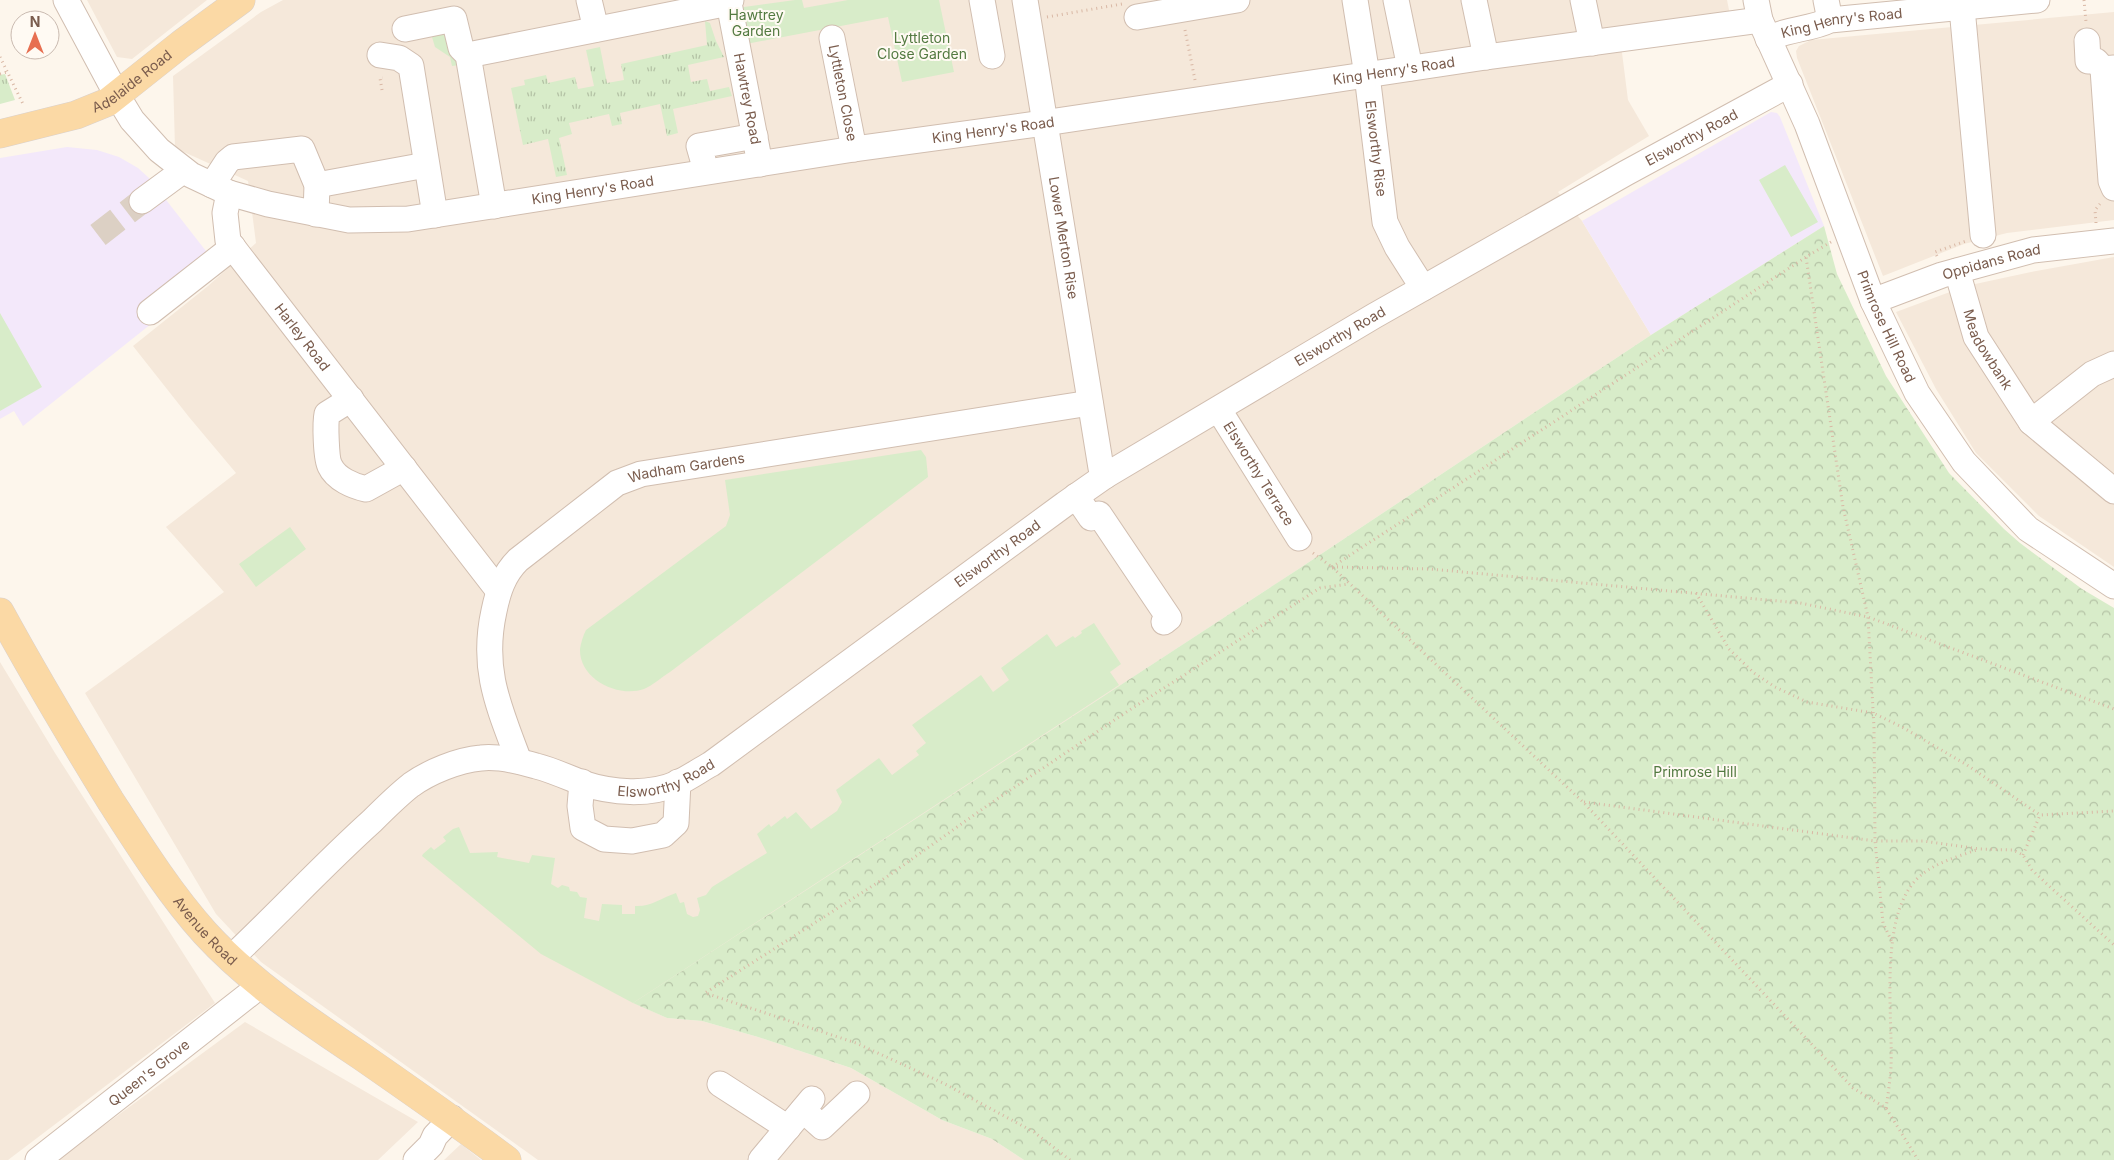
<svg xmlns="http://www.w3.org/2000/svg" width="2114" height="1160" viewBox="0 0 2114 1160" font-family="Inter,sans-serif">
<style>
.residential{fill:#f5e8da}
.education{fill:#f3e8fa}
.grass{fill:url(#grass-tufts)}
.park{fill:url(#park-crowns)}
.garden{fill:#d8ecc9}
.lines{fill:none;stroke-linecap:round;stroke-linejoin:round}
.minor-tunnel{stroke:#dcd0c4;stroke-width:25;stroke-dasharray:25 12;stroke-linecap:butt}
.minor-casing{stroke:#d1beb0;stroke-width:27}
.major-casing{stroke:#dad1cd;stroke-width:29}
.path{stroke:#d9b8a5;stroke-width:3;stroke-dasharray:1 4;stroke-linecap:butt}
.minor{stroke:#fff;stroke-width:25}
.major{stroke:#fbd9a5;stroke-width:28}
.labels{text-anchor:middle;stroke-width:4;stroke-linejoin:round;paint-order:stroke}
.park-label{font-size:14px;fill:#537a41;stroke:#fffaf3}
.street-label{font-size:14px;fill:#7a5c4d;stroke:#fffaf3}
</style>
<defs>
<pattern id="grass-tufts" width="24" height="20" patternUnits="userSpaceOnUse" patternTransform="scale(1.25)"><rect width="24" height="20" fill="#d8ecc9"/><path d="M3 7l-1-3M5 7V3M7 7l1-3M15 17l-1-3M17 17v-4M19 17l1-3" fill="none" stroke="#b4c2a5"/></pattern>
<pattern id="park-crowns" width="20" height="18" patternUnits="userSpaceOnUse" patternTransform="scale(1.25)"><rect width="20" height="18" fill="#d8ecc9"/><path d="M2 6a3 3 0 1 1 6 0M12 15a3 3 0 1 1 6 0" fill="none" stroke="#b4c2a5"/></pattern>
</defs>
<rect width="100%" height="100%" fill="#fdf6ec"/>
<!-- residential -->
<path class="residential" d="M87 0H207L132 59 117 57Z
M283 0H1727L1730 15 1619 29 1628 100 1649 136 1558 192 1582 221 1651 335 1297 570 634 1003 667 1018 702 1021 758 1037 851 1068 942 1120 992 1139 1024 1160H538L261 962 216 914 85 693 224 592 166 527 236 473 189 417 133 346 208 286 256 243 248 181 175 148 173 76 261 12Z
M2114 12V220L2007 233 1964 244 1883 276 1797 58 1796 51 1799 46 1811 40Z
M2114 257V567L2039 516 1976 453 1936 389 1896 312 1966 286 2031 272Z
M0 662 55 753 215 1003 8 1160H0Z
M245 1022 418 1122 378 1160H57Z
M461 1144 481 1160H444Z"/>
<!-- education -->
<path class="education" d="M1771 112 1777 113 1780 117 1824 226 1651 335 1582 221Z
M67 147 97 150 119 157 138 168 149 178 220 269 23 426 14 411 0 419V158Z"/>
<!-- grass -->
<path class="grass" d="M705 21 710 23 716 41 724 57 688 65 691 82 707 79 710 91 729 87 732 96 673 109 678 133 667 136 660 104 620 113 622 124 612 126 609 114 569 123 572 134 559 138 567 175 556 177 548 139 523 145 511 88 525 85 524 80 546 75 548 83 575 77 578 89 594 86 586 50 600 47 607 83 624 80 621 64 707 45Z
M5 74 15 100 0 104V75Z"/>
<!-- park -->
<path class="park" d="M1824 226 1837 274 1886 376 1949 473 2004 529 2020 543 2082 589 2114 608V1160H1024L992 1139 942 1120 851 1068 758 1037 702 1021 667 1018 633 1003 1297 570 1651 335Z"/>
<!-- garden -->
<path class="garden" d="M795 0H802L804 8 848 0H939L954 72 902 82 888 17 741 45 738 9 744 7Z
M444 31 460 65 452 66 450 57 435 47 432 37 436 32Z
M1785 165 1818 222 1791 237 1759 180Z
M0 313 42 387 0 411Z
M921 450 926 457 928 477 670 672C662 677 652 686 644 689 618 698 579 679 580 649 581 642 583 636 586 630L726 526 730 515 725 480Z
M290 527 306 549 256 587 239 564Z
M1094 623 1121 664 1110 672 1119 685 633 1003 541 954 422 856 423 854 431 847 434 850 446 841 443 837 453 829 459 827 470 853 498 852 497 857 529 863 532 855 555 858 551 884 558 888 562 885 569 887 570 891 577 892 580 897 587 898 584 918 599 921 602 904 622 905V914H635V906C651 907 661 898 676 893L680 903 684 902 687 914 693 917 698 916 700 910 697 898 706 895 712 887 767 853 757 834 769 824 771 827 785 816 787 819 796 812 811 829 837 811 842 802 836 790 879 758 892 775 919 755 916 751 926 743 912 725 981 675 993 692 1009 680 1001 668 1047 634 1056 647 1073 636 1075 638 1082 633 1081 631Z"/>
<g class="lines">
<!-- minor-tunnel -->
<path class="minor-tunnel" d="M98 235 142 201"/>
<!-- minor casing -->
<g class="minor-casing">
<g id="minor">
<path id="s1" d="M66 0 118 97 132 120 159 150 191 175 229 193 268 204 349 220 408 219 854 149 1044 123 1486 57 1760 20"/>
<path d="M589 0 596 29"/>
<path id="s2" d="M731 0 729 3 760 164"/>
<path d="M982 0 992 56"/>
<path id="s3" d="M1025 0 1101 468 1105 476"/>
<path id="s4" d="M1355 0 1367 75 1385 222 1397 247 1423 288"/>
<path d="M1396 0 1410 68"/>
<path d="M1474 0 1486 57"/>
<path d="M1583 0 1592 43"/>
<path id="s5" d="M1756 0 1760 20 1807 124 1873 301 1917 393 1964 462 2028 529 2114 586"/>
<path d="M1826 0 1830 20"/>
<path d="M1962 8 1983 235"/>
<path d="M1137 17 1237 0"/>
<path d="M405 29 454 19 461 48 468 55 494 206"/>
<path id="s6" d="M832 38 854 149"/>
<path id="s7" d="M1768 39C1788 28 1810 30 1830 20L2037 0"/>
<path d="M2087 41 2088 61H2096L2103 69 2114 68"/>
<path d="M380 55 399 58 411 66 435 215"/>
<path d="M468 55 729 3"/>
<path d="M2103 69 2111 181 2114 188"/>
<path d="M703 160 699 146 755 136"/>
<path d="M212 185 227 162 233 157 302 149 317 185 316 214"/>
<path d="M317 185 426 165"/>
<path id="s8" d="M229 193 225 213 228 241 498 590"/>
<path d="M142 201 184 170"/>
<path id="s9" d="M1957 271 1976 337 2031 422 2114 491"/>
<path id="s10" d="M1873 301 1942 275 2033 250 2114 241"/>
<path d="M150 312 233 247"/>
<path d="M351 399 327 414C325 423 326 459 330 466 336 479 353 486 366 489L404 468"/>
<path id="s11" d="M1219 410 1299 538"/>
<path d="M2031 422 2092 374 2114 364"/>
<path d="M1076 496 1091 518 1099 514 1169 618 1164 622"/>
<path id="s12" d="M519 761C499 707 481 670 494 611 498 592 503 575 518 560L617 483 641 474 1090 403"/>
<path d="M582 782 580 806 583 828 604 839 632 841 663 835 676 823 678 782"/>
<path id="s13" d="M231 958C279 913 323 865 372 821 384 809 397 796 411 785 429 772 458 760 481 758 499 756 519 761 536 766 552 770 567 777 582 783 612 793 649 796 678 783 690 777 700 770 711 764L1065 504 1105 476 1374 316 1626 173 1790 84"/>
<path d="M720 1084 788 1128"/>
<path d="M803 1110 822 1127 857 1094"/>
<path id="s14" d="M38 1160 261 985"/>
<path d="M416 1160 431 1145 435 1136 452 1118"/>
<path d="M761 1160 812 1099"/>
</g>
</g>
<!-- major casing -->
<g class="major-casing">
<g id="major">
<path id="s15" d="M0 134 76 115 108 102 181 44 241 0"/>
<path id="s16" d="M0 612C35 676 72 738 110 800 139 845 169 893 205 933 250 982 307 1020 361 1056 410 1090 459 1124 507 1160"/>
</g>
</g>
<!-- path -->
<path class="path" d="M2084 0 2086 22
M1047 17 1122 4
M1185 30 1195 80
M0 57 23 104
M0 74 7 72
M382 90 380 78H383
M2096 223 2095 210 2100 204
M1831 242 1806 257 1843 507 1868 617 1874 728 1875 841 1883 923 1892 942
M1937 256 1935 252 1966 241
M1313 553 1332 567 1583 802 1853 1088 1886 1108 1918 1160
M1332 567 1430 569 1800 603 1868 617 2114 709
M1332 567 1806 257
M1696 593 1729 649 1754 673 1775 687 1807 702 1873 713 1902 727 1967 765 2040 815 2114 811
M1584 802 1875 841H1923L1980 849 2013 850 2023 855 2032 870 2048 885 2114 945
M2023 855 2040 815
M1886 1108C1888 1095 1890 1081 1891 1067 1893 1016 1879 921 1915 881 1930 864 1957 857 1979 849
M1070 1160 1034 1132 943 1083 856 1043 705 993 888 876 991 803 1128 711 1320 588 1349 584"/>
<!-- minor -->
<use href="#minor" class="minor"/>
<!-- major -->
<use href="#major" class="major"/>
</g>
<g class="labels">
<!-- park labels -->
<g class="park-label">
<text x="756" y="20">Hawtrey<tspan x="756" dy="16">Garden</tspan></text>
<text x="922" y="43">Lyttleton<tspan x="922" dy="16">Close Garden</tspan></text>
<text x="1695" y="777">Primrose Hill</text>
</g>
<!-- street labels -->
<g class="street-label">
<text dy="5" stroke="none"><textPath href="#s7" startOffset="76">King Henry's Road</textPath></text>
<text dy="5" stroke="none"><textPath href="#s1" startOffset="1439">King Henry's Road</textPath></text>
<text dy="5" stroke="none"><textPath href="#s15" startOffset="144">Adelaide Road</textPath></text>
<text dy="5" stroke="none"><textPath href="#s6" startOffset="56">Lyttleton Close</textPath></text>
<text dy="5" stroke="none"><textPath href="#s2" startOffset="101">Hawtrey Road</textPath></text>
<text dy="5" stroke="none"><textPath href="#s1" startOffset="1034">King Henry's Road</textPath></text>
<text dy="5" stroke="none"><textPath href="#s13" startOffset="1732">Elsworthy Road</textPath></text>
<text dy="5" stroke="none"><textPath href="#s4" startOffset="150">Elsworthy Rise</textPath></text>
<text dy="5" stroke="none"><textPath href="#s1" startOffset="629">King Henry's Road</textPath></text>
<text dy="5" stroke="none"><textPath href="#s3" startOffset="241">Lower Merton Rise</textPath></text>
<text dy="5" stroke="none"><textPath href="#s10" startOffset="125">Oppidans Road</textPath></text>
<text dy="5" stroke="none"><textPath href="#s5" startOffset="352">Primrose Hill Road</textPath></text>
<text dy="5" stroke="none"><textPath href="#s8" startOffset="170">Harley Road</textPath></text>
<text dy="5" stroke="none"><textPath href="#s13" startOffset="1328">Elsworthy Road</textPath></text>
<text dy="5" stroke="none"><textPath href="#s9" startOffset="85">Meadowbank</textPath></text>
<text dy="5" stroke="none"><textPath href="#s12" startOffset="409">Wadham Gardens</textPath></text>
<text dy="5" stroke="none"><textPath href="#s11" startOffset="75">Elsworthy Terrace</textPath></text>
<text dy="5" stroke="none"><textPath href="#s13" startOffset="922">Elsworthy Road</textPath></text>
<text dy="5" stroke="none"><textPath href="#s13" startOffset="518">Elsworthy Road</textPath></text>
<text dy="5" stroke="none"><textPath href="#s16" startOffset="380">Avenue Road</textPath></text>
<text dy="5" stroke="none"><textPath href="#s14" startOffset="141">Queen's Grove</textPath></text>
</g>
</g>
<!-- north arrow -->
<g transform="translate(35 35)"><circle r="24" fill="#fffaf3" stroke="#cabbb1"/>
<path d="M0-4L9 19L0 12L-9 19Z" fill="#e76f51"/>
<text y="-8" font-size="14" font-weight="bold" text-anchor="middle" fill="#7a5c4d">N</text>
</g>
</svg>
